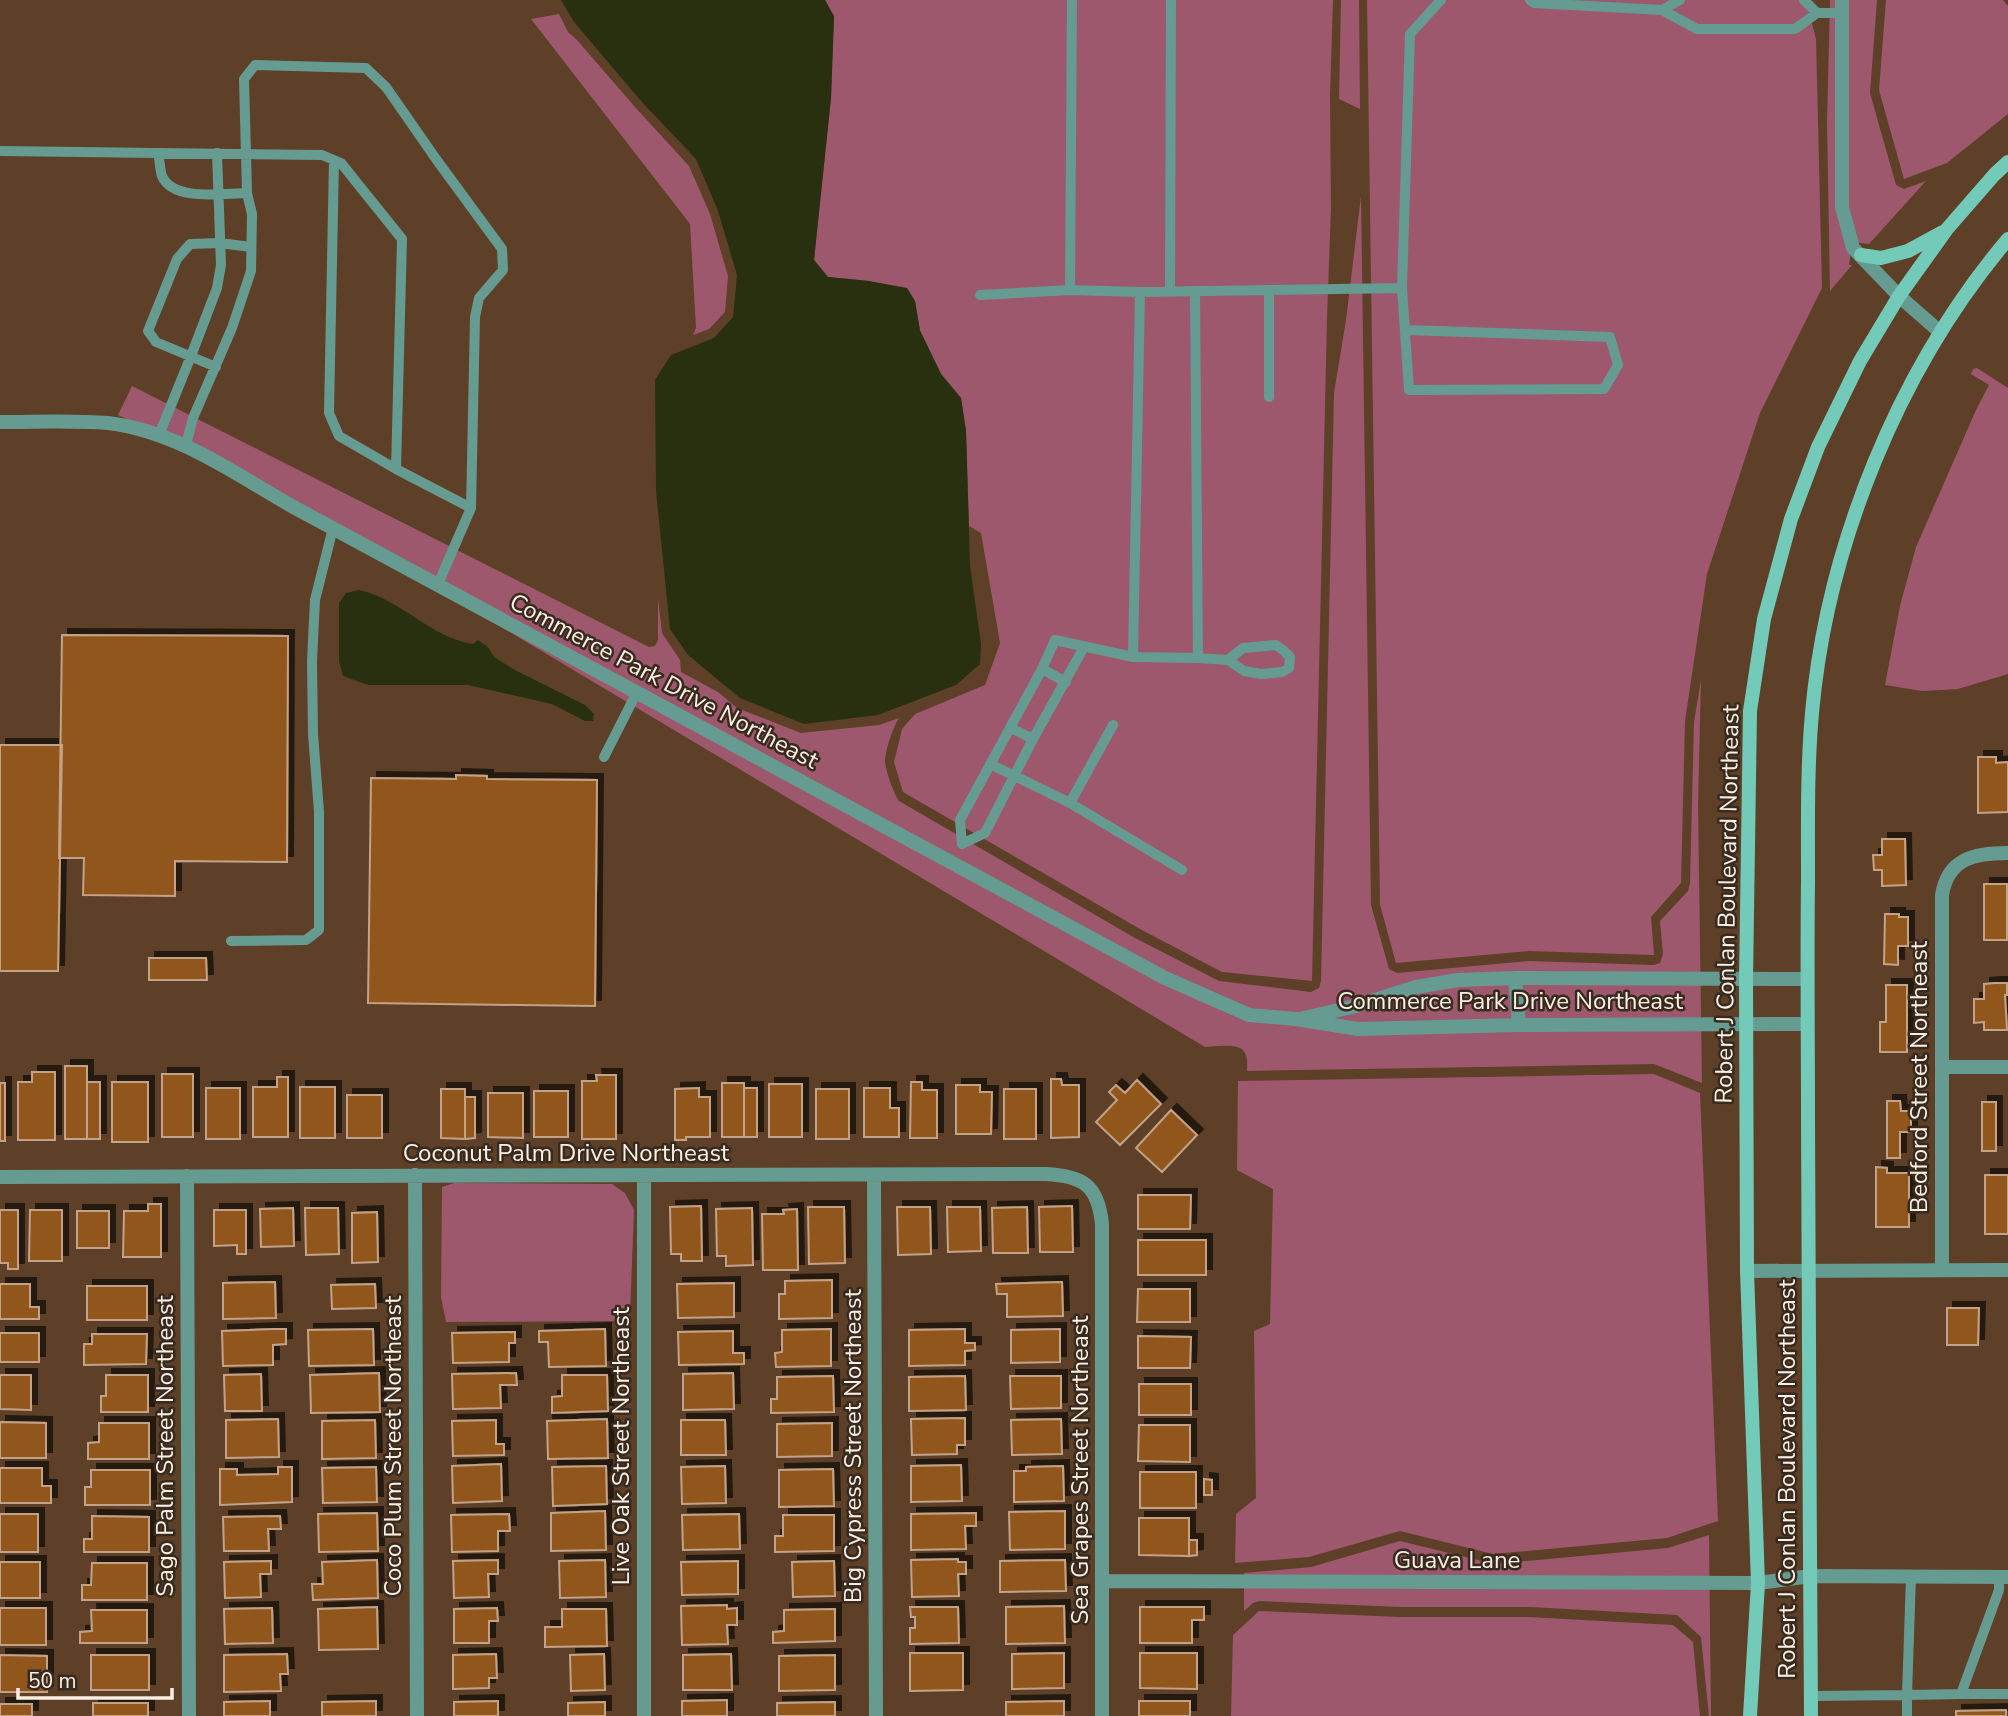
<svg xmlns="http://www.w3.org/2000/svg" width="2008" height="1716" viewBox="0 0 2008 1716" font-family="'Nunito Sans',sans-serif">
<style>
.green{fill:#9d586d}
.water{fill:#283010}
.building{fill:#90561d;stroke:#c3a287;stroke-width:2;filter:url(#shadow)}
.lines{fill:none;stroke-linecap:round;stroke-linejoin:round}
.lane{stroke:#669b91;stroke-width:10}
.street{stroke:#669b91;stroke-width:14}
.secondary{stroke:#73cab9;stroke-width:14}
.labels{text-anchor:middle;stroke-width:5;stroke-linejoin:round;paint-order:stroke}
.street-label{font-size:24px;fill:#fdeee3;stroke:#372a1f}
</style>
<defs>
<filter id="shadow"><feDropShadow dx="6" dy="-6" stdDeviation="0" flood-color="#0009"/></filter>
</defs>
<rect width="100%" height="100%" fill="#5d4027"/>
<!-- green -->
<path class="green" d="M825 0H1333L1330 96 1331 208 1327 318 1312 981 1222 972 1140 929 903 792 894 762 902 729 915 714 985 685 1000 643 981 533 969 526 966 431 961 398 941 374 920 330 915 301 869 281 828 277 814 260 831 98 834 17Z
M1341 0H1359L1360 109 1339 99Z
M1367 0H1806L1816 39 1822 288 1760 413 1707 574 1685 721 1681 883 1651 917 1654 955 1529 951 1396 963 1380 905Z
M1830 0H1877L1870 93 1896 185 1904 189 1926 181 1869 244 1852 242 1849 265H1852L1830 291 1827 123Z
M1886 0H2003L2008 6V114L1947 163 1904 179 1879 90Z
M559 14 568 32 577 40 635 107 689 166 710 214 728 276 725 312 709 329 693 335 696 328 690 224 531 19Z
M1361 196 1371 905 1389 969 1397 973 1529 961 1654 965 1660 963 1663 954 1660 921 1688 891 1690 883 1694 722 1701 680 1698 805 1702 1083 1654 1064 1247 1071C1247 1066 1248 1058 1245 1053 1240 1042 1215 1047 1205 1047L245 474 118 415 132 386 649 647 655 646 658 640V598L662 633 680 660 681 672 718 692 737 708 801 733 879 725 899 718C893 727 885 751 885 762 886 772 894 794 899 801L1135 938 1219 981 1311 992 1319 988 1321 981 1334 393 1346 320Z
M1977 368 2008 388V674L1958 689 1922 691 1885 685 1900 606 1916 547 1976 410 1989 385 1971 374 1973 369Z
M1654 1074 1700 1093 1718 1521 1667 1538 1493 1554 1400 1531 1309 1557 1235 1563 1236 1514 1256 1498 1254 1331 1270 1324 1273 1189 1237 1170 1238 1081Z
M454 1183 612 1184 625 1193 634 1210 630 1315 621 1321 446 1322 441 1297 442 1187Z
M1709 1535 1711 1716H1709L1701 1637 1677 1615 1530 1607H1400L1259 1601 1253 1603 1244 1611V1573L1311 1567 1400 1541 1494 1564 1668 1548Z
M1259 1611 1400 1617H1529L1673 1625 1693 1642 1700 1716H1231L1233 1635Z"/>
<!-- water -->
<path class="water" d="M561 0H825L834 16 831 98 814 260 828 277 869 281 907 288 915 301 920 331 941 374 961 398 966 431 970 566 981 644 980 664 956 685 878 715 804 724 740 698 688 655 670 629 656 491 655 380 671 355 714 338 733 317 737 275 718 211 696 159 641 101 574 22Z
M359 590C401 599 431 638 473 644L478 640 488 647 494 657 513 669 585 705 594 714 593 721H585L552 704 468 685H368L343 676 339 661V603L346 593Z"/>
<!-- building -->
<path class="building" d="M62 635 288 636 287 862 175 861V896L83 895 84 858H59Z
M0 745H62L58 971H0Z
M1978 757H1996V763L2008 762V812L1978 813Z
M456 775 487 776V779L597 780 595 1006 368 1003 371 778 456 779Z
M1882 839H1905L1906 885 1882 886V870H1874L1873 855H1882Z
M1984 884H2007V940H1984Z
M1885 914H1899V917H1908V946H1898V965L1884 964Z
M149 958H206L207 980H149Z
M1995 983H2007V995H2005L2007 1030H1984V1022L1974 1023V999H1984V984Z
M1886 985H1907V1052H1880V1022H1886Z
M65 1066H87V1139H65Z
M32 1072H55V1140H18V1082H32Z
M162 1074H193V1137H162Z
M596 1075H616V1139H582V1081H597Z
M277 1077H288V1137H253V1087H277Z
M1051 1079H1061L1062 1085H1079V1137L1051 1138Z
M1137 1080 1161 1104 1120 1145 1096 1122 1117 1100 1109 1092 1116 1085 1125 1093Z
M87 1082H100V1139H87Z
M112 1082H148V1142H112Z
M911 1082H922V1090H937V1138H910Z
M0 1083H5V1141H0Z
M722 1083H744V1137H722Z
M769 1084H802V1137H769Z
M956 1085H980V1092H992L991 1134H956Z
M300 1087H335V1138H300Z
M206 1088H240V1139H206Z
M699 1088V1097H710V1137H686V1140H675V1089Z
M744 1088H757V1137H744Z
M864 1088H890V1108H899V1137H864Z
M441 1089H465V1139L441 1138Z
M816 1089H849V1139H816Z
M1004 1089H1036V1139H1004Z
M534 1091H568V1137H534Z
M488 1093H523V1138L488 1137Z
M347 1095H382V1138H347Z
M465 1097H475V1138L465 1139Z
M1887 1101H1900L1901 1111H1911V1132H1900V1158H1887Z
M1982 1102H1996V1151H1982Z
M1171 1110 1197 1135 1162 1172 1136 1148Z
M1876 1167 1887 1168V1173H1909V1227H1876Z
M1985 1175H2008V1234H1985Z
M1138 1195H1191L1190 1229H1138Z
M148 1204H161V1257H123L124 1211H148Z
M701 1206 702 1261H681V1254H671L670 1207Z
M1072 1206 1073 1252H1040L1039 1207Z
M808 1207H844L845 1263 809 1264Z
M897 1207H930L931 1254 898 1255Z
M947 1207H980L981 1251 948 1252Z
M1027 1207 1028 1253H993L992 1208Z
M293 1208 294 1246 261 1247 260 1209Z
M305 1208H338L339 1254 306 1255Z
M752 1208 753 1265 726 1266V1256H717L716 1209Z
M797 1209 798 1270H763L762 1214H784L783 1210Z
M0 1210H18V1269H8V1263H0Z
M30 1210H62V1261H29Z
M214 1210H246V1254H237V1245L214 1246Z
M77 1211H109V1248H77Z
M377 1212 378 1262 352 1263V1213Z
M1138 1240H1206V1275H1138Z
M832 1280V1318L779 1319V1294H785V1281Z
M275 1282 276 1318 223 1319V1283Z
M1062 1282 1063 1316 1007 1317V1294H997L996 1284Z
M734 1283V1317L678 1318 677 1284Z
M0 1284H30V1307H39V1319H0Z
M375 1284 376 1308 332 1309 331 1285Z
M87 1286H147V1320H87Z
M1138 1289H1190V1322H1137Z
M1947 1308H1979L1978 1345H1947Z
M273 1329H286V1344L273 1345V1365L223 1366 222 1331Z
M373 1329 374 1365 309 1366 308 1330Z
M605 1329 606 1366 549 1367 548 1342H539V1331Z
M831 1329V1366L776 1367 775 1353 782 1352V1330Z
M965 1329V1343H975V1350L965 1351V1365L909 1366V1330Z
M1060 1329V1362L1011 1363V1330Z
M733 1331V1353H744V1364L679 1365 678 1332Z
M515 1332V1343H509V1362L453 1363 452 1333Z
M0 1333H39V1362H0Z
M92 1334H147L146 1364 84 1365V1344H92Z
M1138 1336 1191 1337 1190 1368H1138Z
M379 1373 380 1412 311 1413 310 1375Z
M516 1373 517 1385H500L501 1408 453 1409 452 1374Z
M733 1373 734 1409 683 1410V1374Z
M261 1374 262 1411H225L224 1375Z
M0 1375H31V1410L0 1409Z
M106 1375H148V1412H101V1396H106Z
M562 1375H607L608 1411 552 1413V1397L562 1396Z
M833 1376 834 1412 771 1413V1399H777V1377Z
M965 1376 966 1410 909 1411V1377Z
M1010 1376H1061V1408L1011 1409Z
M1139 1384H1191V1415H1139Z
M965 1418V1445H957V1454L912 1455 911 1419Z
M278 1419 279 1457 226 1458V1420Z
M607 1419 608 1458 548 1459 547 1421Z
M1061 1419 1062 1454 1012 1455 1011 1420Z
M375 1420 376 1458 322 1459V1421Z
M496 1420V1444H504V1455L453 1456 452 1421Z
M681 1420H725L726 1455H681Z
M0 1422 46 1423V1458H0Z
M99 1423H149V1459H88V1443L99 1442Z
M832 1423V1456L777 1457V1424Z
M1139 1425H1190V1462L1138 1461Z
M501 1464 502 1501 453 1503 452 1466Z
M961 1465 962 1501 911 1502V1466Z
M606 1466 607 1504 553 1506 552 1467Z
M725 1466 726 1503 682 1504 681 1467Z
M1063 1466 1064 1501 1014 1502V1471H1026V1467Z
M278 1467H292V1502L220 1505V1469H237V1475L278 1474Z
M376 1467 377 1502 323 1503 322 1468Z
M0 1468H42V1486H51V1503H0Z
M833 1469 834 1506 779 1507V1470Z
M91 1470H150V1505H85V1487H91Z
M1140 1472H1196V1508H1140Z
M1204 1479 1212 1480V1495H1204Z
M605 1511 606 1550 551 1551V1513Z
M1065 1511V1549L1010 1550 1009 1512Z
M377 1513 378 1551 319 1552 318 1514Z
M976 1513V1526H965L966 1549 911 1550V1514Z
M0 1514H38V1552H0Z
M509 1514 510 1531H498V1551L452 1552 451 1515Z
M739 1514 740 1549 683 1550 682 1515Z
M783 1515H834V1551L775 1552V1536H783Z
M92 1516 149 1517V1552H84V1539H92Z
M280 1516 281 1529H268L269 1551H224L223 1517Z
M1139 1518H1189V1556L1139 1555Z
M1189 1540H1197V1555L1189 1556Z
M958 1559V1562H966V1574H958L959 1596 912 1597 911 1560Z
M377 1560 378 1598 313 1600 312 1584H323L322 1562Z
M498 1560V1574H488L489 1597 454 1598 453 1561Z
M605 1560 606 1597 560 1598 559 1561Z
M1065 1560 1066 1591 1000 1592V1561Z
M271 1561V1574H260L261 1597 225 1598 224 1562Z
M738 1561V1594L682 1595 681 1562Z
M834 1561 835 1596 793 1597 792 1562Z
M0 1562H40V1598H0Z
M92 1563H147V1600H82V1585H91Z
M727 1605V1609L737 1608V1625H727L728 1644 682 1645 681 1606Z
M1064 1606 1065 1643 1006 1644V1607Z
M377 1607 378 1649 319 1650 318 1609Z
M910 1607H958L959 1643 910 1644V1628H915V1617H911Z
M1140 1607H1204V1620H1192V1643H1140Z
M0 1608H46V1645H0Z
M272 1608 273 1643 225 1644 224 1609Z
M497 1608 498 1621H489V1643H454V1609Z
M562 1609H606L607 1646 545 1647V1627H562Z
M835 1609V1641L773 1643V1632L784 1631V1610Z
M91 1610H147V1643H80V1632L92 1631Z
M910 1653H963V1690L910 1691Z
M1064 1653V1688L1012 1689V1654Z
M1140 1653H1197V1689L1140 1688Z
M287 1654 288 1674H280L281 1691 224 1692V1655Z
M496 1654 497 1678H489V1688L453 1689V1655Z
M604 1654 605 1690 571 1691 570 1655Z
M731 1654 732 1690H683V1655Z
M0 1655 47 1656V1692H0Z
M91 1655H149V1690H91Z
M835 1655V1690L779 1691V1656Z
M727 1700V1716H682V1701Z
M270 1701V1716H224V1702Z
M376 1701V1716H322V1702Z
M498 1701V1716H454V1702Z
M1064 1701V1716H1006V1702Z
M1139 1701H1190V1716H1139Z
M605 1702V1716H568V1703Z
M835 1702V1716H777V1703Z
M93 1703H148V1716H93Z
M0 1704H32V1716H0Z
M2006 1710V1716H1956V1711Z"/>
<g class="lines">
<!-- lane -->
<path class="lane" d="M1072 0 1070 290 1140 292
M1530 0 1534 3 1662 10 1697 29H1795L1817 13H1842
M1804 0 1817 13
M1662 10 1680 0
M0 151 322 155 341 163 402 239 396 469 339 436 329 413 334 160
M158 154C160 161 160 170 162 176 173 202 224 193 247 193
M1402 288 1410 34 1441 0
M1269 290V397
M1170 291 1171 0
M1195 291 1198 658
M980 295 1070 290
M216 367 156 342 148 331 177 259 190 244 220 243 251 247
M159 435 191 356 217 288 221 265 217 153
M186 445 193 418 232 328 251 271 252 214 247 193 244 79 255 65 366 68 386 87 436 159 502 249 503 270 479 298 475 317 471 508 396 469
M438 584 471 508
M1084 647 1033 739 985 833 962 844 960 820 1042 669 1055 640 1133 657 1198 658 1228 660 1244 671 1261 674 1282 672 1289 668 1290 657 1283 650 1276 645 1243 648 1228 660
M1133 657 1140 292 1402 288 1409 390 1604 389 1618 365 1610 337 1406 330
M1042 669 1066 682
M1011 728 1033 739
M604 757 637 692
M990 764 1070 803 1113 725
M1070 803 1182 870
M231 941 306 940 319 930V812L313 734 312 661 315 600 333 528
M1911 1576 1907 1695 1961 1694 1999 1590V1577
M1961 1694H2008
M1811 1696 1907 1695V1716"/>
<!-- street -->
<path class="street" d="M1842 0V207L1853 248 1899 296 1940 332
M0 422C35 422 73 420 108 423 175 431 231 471 288 504L1165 978 1249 1015 1296 1019 1358 1029 1519 1025 1807 1024
M1515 978 1519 1025
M1304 1018 1356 1006 1416 987 1458 980 1515 978 1807 979
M1942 1067H2008
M415 1175 417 1716
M874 1175 876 1716
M187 1176 189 1716
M0 1177 1046 1174C1083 1176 1098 1185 1102 1224V1716
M1942 1270V895C1948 858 1975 853 2008 853
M1747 1271 2008 1270
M1103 1581 1758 1583 1811 1576 2008 1577
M644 1716V1176"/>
<!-- secondary -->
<path class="secondary" d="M1861 255 1881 258 1908 251 1943 232
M1750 1716 1758 1583 1747 1271 1746 980 1750 711 1764 619 1791 519 1818 447 1860 361 1899 296 1947 229 1994 175 2008 162
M1811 1716C1810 1517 1808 1318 1808 1119 1808 1039 1807 960 1808 881 1808 825 1807 769 1812 713 1827 545 1899 368 2008 239"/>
</g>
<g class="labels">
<!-- street labels -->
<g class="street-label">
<text transform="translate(664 681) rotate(28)" y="8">Commerce Park Drive Northeast</text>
<text transform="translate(1727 904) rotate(-89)" y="8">Robert J Conlan Boulevard Northeast</text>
<text x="1510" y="1009">Commerce Park Drive Northeast</text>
<text transform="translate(1919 1077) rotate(-90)" y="8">Bedford Street Northeast</text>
<text x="566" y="1161">Coconut Palm Drive Northeast</text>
<text transform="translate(165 1446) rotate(-90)" y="8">Sago Palm Street Northeast</text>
<text transform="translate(393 1446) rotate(-90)" y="8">Coco Plum Street Northeast</text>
<text transform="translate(621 1446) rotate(-90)" y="8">Live Oak Street Northeast</text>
<text transform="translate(853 1446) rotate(-90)" y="8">Big Cypress Street Northeast</text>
<text transform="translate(1080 1470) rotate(-90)" y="8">Sea Grapes Street Northeast</text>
<text transform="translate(1787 1479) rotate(-90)" y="8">Robert J Conlan Boulevard Northeast</text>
<text x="1457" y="1568">Guava Lane</text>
</g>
</g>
<!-- scale -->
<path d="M18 1688v10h154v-10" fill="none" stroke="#fdeee3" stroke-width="3.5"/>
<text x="28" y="1688" font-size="21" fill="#fdeee3" stroke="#372a1f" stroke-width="5" paint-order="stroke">50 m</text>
</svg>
